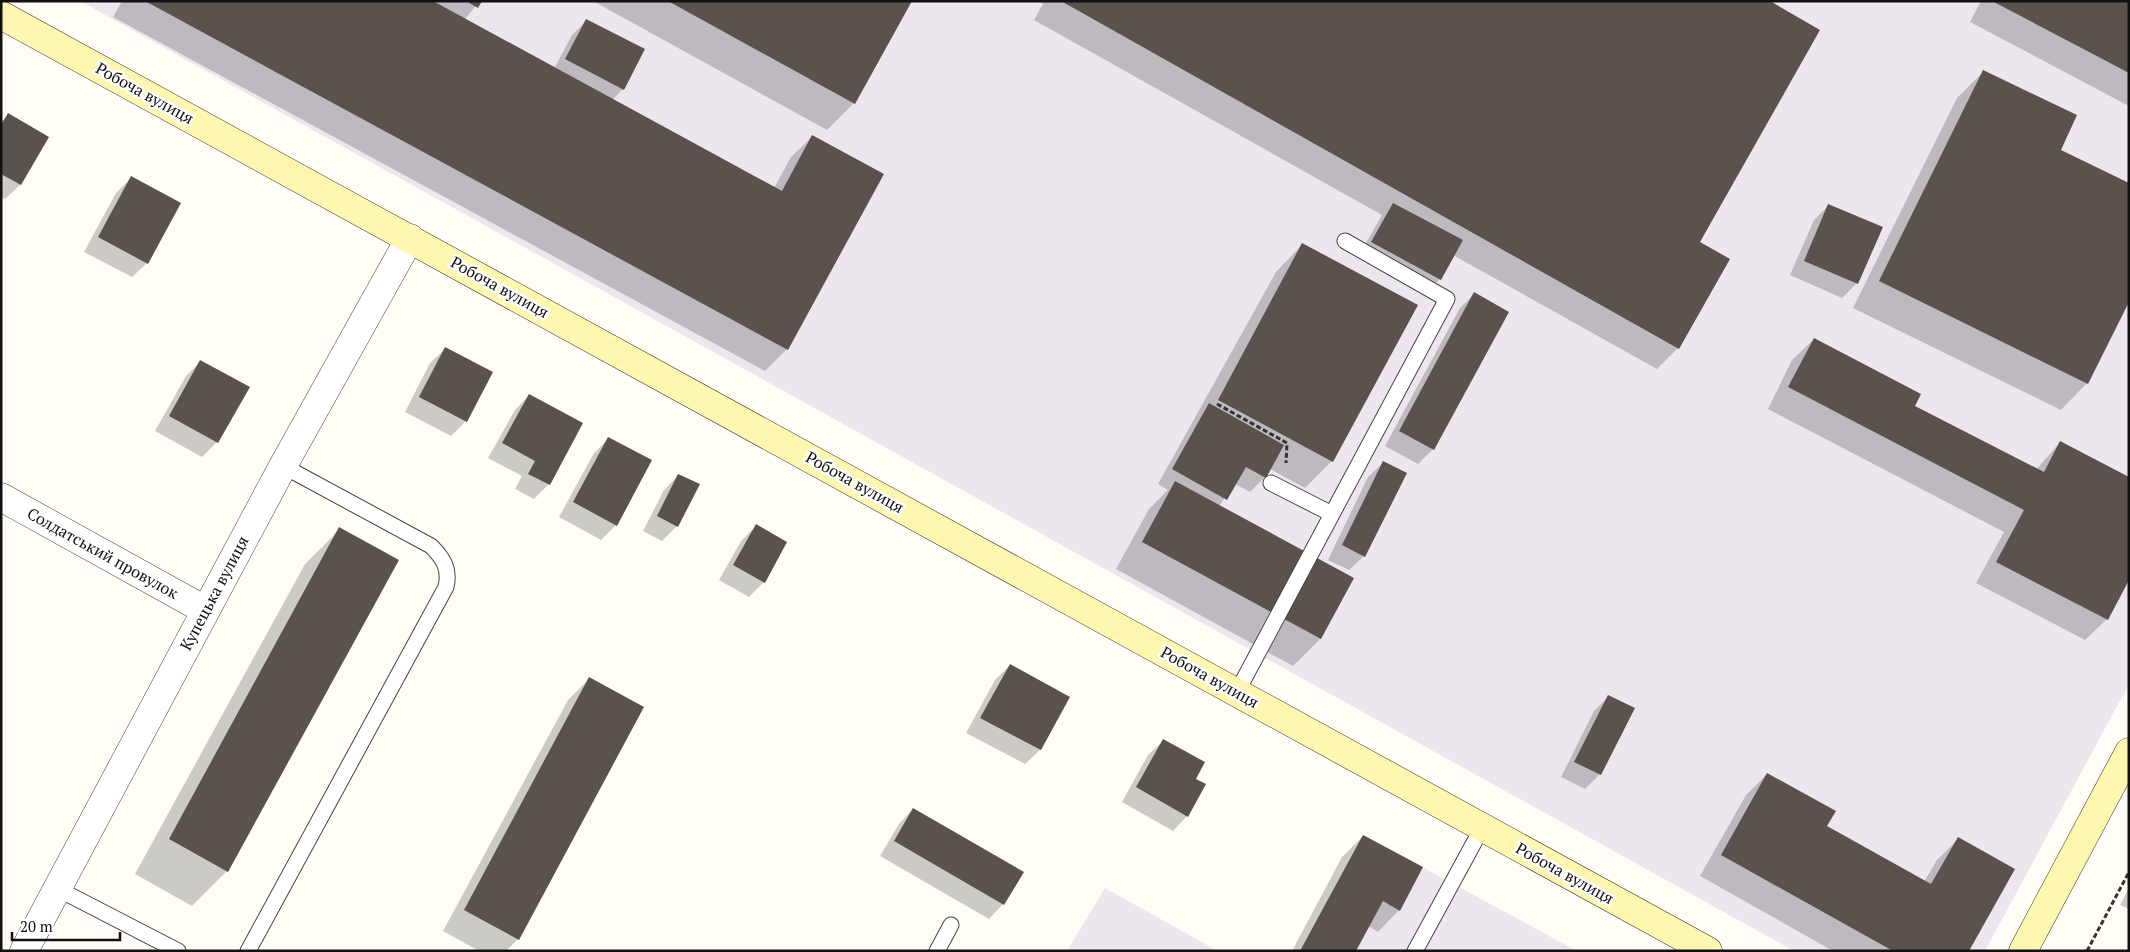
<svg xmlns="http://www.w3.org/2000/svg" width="2130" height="952" viewBox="0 0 2130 952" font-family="'PT Serif',serif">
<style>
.industrial{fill:#eee6ef}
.shadow{fill:#0003}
.building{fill:#5a524d}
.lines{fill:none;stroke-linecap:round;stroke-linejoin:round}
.lane-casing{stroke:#444;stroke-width:17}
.street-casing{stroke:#444;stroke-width:29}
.secondary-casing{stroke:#333;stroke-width:29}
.path{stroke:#333;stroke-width:3;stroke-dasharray:5 2.5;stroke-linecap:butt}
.lane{stroke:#fff;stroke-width:15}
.street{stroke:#fff;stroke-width:28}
.secondary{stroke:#fff6b0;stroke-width:28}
.labels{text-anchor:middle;stroke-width:5;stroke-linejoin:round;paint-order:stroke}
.street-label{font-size:16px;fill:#111;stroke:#fff}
</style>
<rect width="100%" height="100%" fill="#fffdf5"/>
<!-- industrial -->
<path class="industrial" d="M80 1H2129V684L1985 951H1794Z
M1363 835 1577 951H1300Z
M1105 888 1218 951H1067Z"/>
<!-- shadow -->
<path class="shadow" d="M122 1H480L464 20 554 69 572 35 587 20 623 89 612 100 774 188 791 157 813 136 882 175 787 349 765 371 113 17Z
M593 1H910L854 103 827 130Z
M1038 1H1767L1698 243 1678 348 1657 369 1453 255 1440 279 1425 294 1358 257 1382 215 1034 20 1043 4Z
M1981 1H2129V106L1970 22Z
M1984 71 2059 150 2087 383 2061 410 1853 308 1957 98Z
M9 115 47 137 20 185 5 199 1 197V122Z
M131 178 147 263 132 277 84 252 116 193Z
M1829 205 1857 283 1842 298 1790 275 1814 220Z
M1302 245 1332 461 1305 488 1270 469 1265 477 1250 492 1235 484 1219 506 1352 579 1320 639 1293 666 1116 569 1149 509 1168 490 1158 484 1276 272Z
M1474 294 1433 449 1418 464 1385 446 1460 308Z
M1814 339 1913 406 2036 470 2060 442 2107 619 2085 640 1976 583 2004 532 1768 409 1792 360Z
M445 349 466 421 451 436 405 412 430 363Z
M201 361 217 442 202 457 155 431 186 376Z
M529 395 549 484 534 499 515 489 522 476 488 458 515 410Z
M609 438 651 461 616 525 601 540 559 517 594 453Z
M1383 463 1364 556 1349 570 1328 560 1368 477Z
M679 475 677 526 662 541 643 531 664 490Z
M756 526 764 582 749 597 719 580 741 541Z
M340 529 227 871 192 906 135 874 305 564Z
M1010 665 1068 697 1040 750 1025 764 966 733 995 680Z
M589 679 518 939 506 951H479L443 931 568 700Z
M1609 696 1600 774 1585 789 1561 777 1594 711Z
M1163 741 1195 779 1187 816 1173 831 1122 802 1148 755Z
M1767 774 1825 827 1924 882 1937 860 1958 839 1968 951H1833L1700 876 1746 795Z
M913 809 1003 904 989 919 880 856 899 824Z
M1363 836 1399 910 1378 932 1368 926 1355 951H1292L1342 857Z
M2129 888V909L2120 905Z"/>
<!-- building -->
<path class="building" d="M145 1H433L782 191 812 135 884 174 788 350Z
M466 1H482L478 8Z
M668 1H912L855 104Z
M1061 1H1770L1820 30 1700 242 1730 259 1679 349Z
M1992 1H2129V73Z
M586 19 645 49 624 90 565 59Z
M1983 70 2077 115 2061 150 2129 183V302L2088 384 1879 281Z
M8 113 49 137 21 185 1 174V125Z
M131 176 181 203 148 264 98 237Z
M1393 203 1463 240 1441 280 1371 242Z
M1828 204 1883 227 1858 284 1804 261Z
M1302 243 1418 305 1333 462 1218 400Z
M1474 292 1509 312 1434 450 1399 431Z
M1814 338 1921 394 1915 406 2044 472 2060 441 2129 477V580L2108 620 1996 562 2024 510 1788 387Z
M445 347 493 372 467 422 419 397Z
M200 360 250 387 218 443 169 416Z
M529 394 583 423 550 485 528 474 535 461 502 443Z
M1209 403 1284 445 1266 478 1246 467 1227 500 1172 469Z
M608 437 652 460 617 526 573 502Z
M1383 461 1407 473 1365 557 1342 545Z
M678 474 700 484 678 527 657 516Z
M1175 481 1354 578 1321 639 1142 542Z
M756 524 787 542 765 583 733 565Z
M339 527 399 560 228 872 169 839Z
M1010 664 1070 697 1041 750 980 718Z
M589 677 644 707 519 940 464 910Z
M1608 695 1635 708 1601 775 1574 762Z
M1163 739 1205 762 1196 779 1206 784 1188 817 1136 787Z
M1767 773 1836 811 1827 826 1931 884 1958 837 2015 869 1969 951H1893L1721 855Z
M913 808 1024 872 1004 905 894 841Z
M1363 835 1423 867 1400 911 1383 901 1356 951H1300Z"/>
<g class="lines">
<!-- lane casing -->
<g class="lane-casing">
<path id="lane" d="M1271 483 1332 514
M1237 692 1447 299 1345 241
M56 888 178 951
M248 951 446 587C450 569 444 559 431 546L283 466
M937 951 951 925
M1415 951 1482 828"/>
</g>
<!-- street casing -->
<g class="street-casing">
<path id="street" d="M1 497 205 610
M24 951 283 466 410 238"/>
</g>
<!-- secondary casing -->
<g class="secondary-casing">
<path id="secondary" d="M1 15 1708 951
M2023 951 2129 752"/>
</g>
<!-- path -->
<path class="path" d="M1217 404 1287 443 1286 463
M2087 951 2129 872"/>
<!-- lane -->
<use href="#lane" class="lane"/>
<!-- street -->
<use href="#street" class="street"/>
<!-- secondary -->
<use href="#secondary" class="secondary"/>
</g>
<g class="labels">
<!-- street labels -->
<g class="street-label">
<text transform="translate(145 93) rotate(29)" y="6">Робоча вулиця</text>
<text transform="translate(500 287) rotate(29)" y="6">Робоча вулиця</text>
<text transform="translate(855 482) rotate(29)" y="6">Робоча вулиця</text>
<text transform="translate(103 553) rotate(29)" y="6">Солдатський провулок</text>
<text transform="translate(214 593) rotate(-62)" y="6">Купецька вулиця</text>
<text transform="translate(1210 677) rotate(29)" y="6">Робоча вулиця</text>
<text transform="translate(1565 873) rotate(29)" y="6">Робоча вулиця</text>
</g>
</g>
<!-- border -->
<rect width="2130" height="952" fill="none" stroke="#111111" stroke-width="5"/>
<!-- scale -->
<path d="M12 932v8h108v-8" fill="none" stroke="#111111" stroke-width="2.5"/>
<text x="20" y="932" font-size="15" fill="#111111" stroke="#ffffff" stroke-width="4" paint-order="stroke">20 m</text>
</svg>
